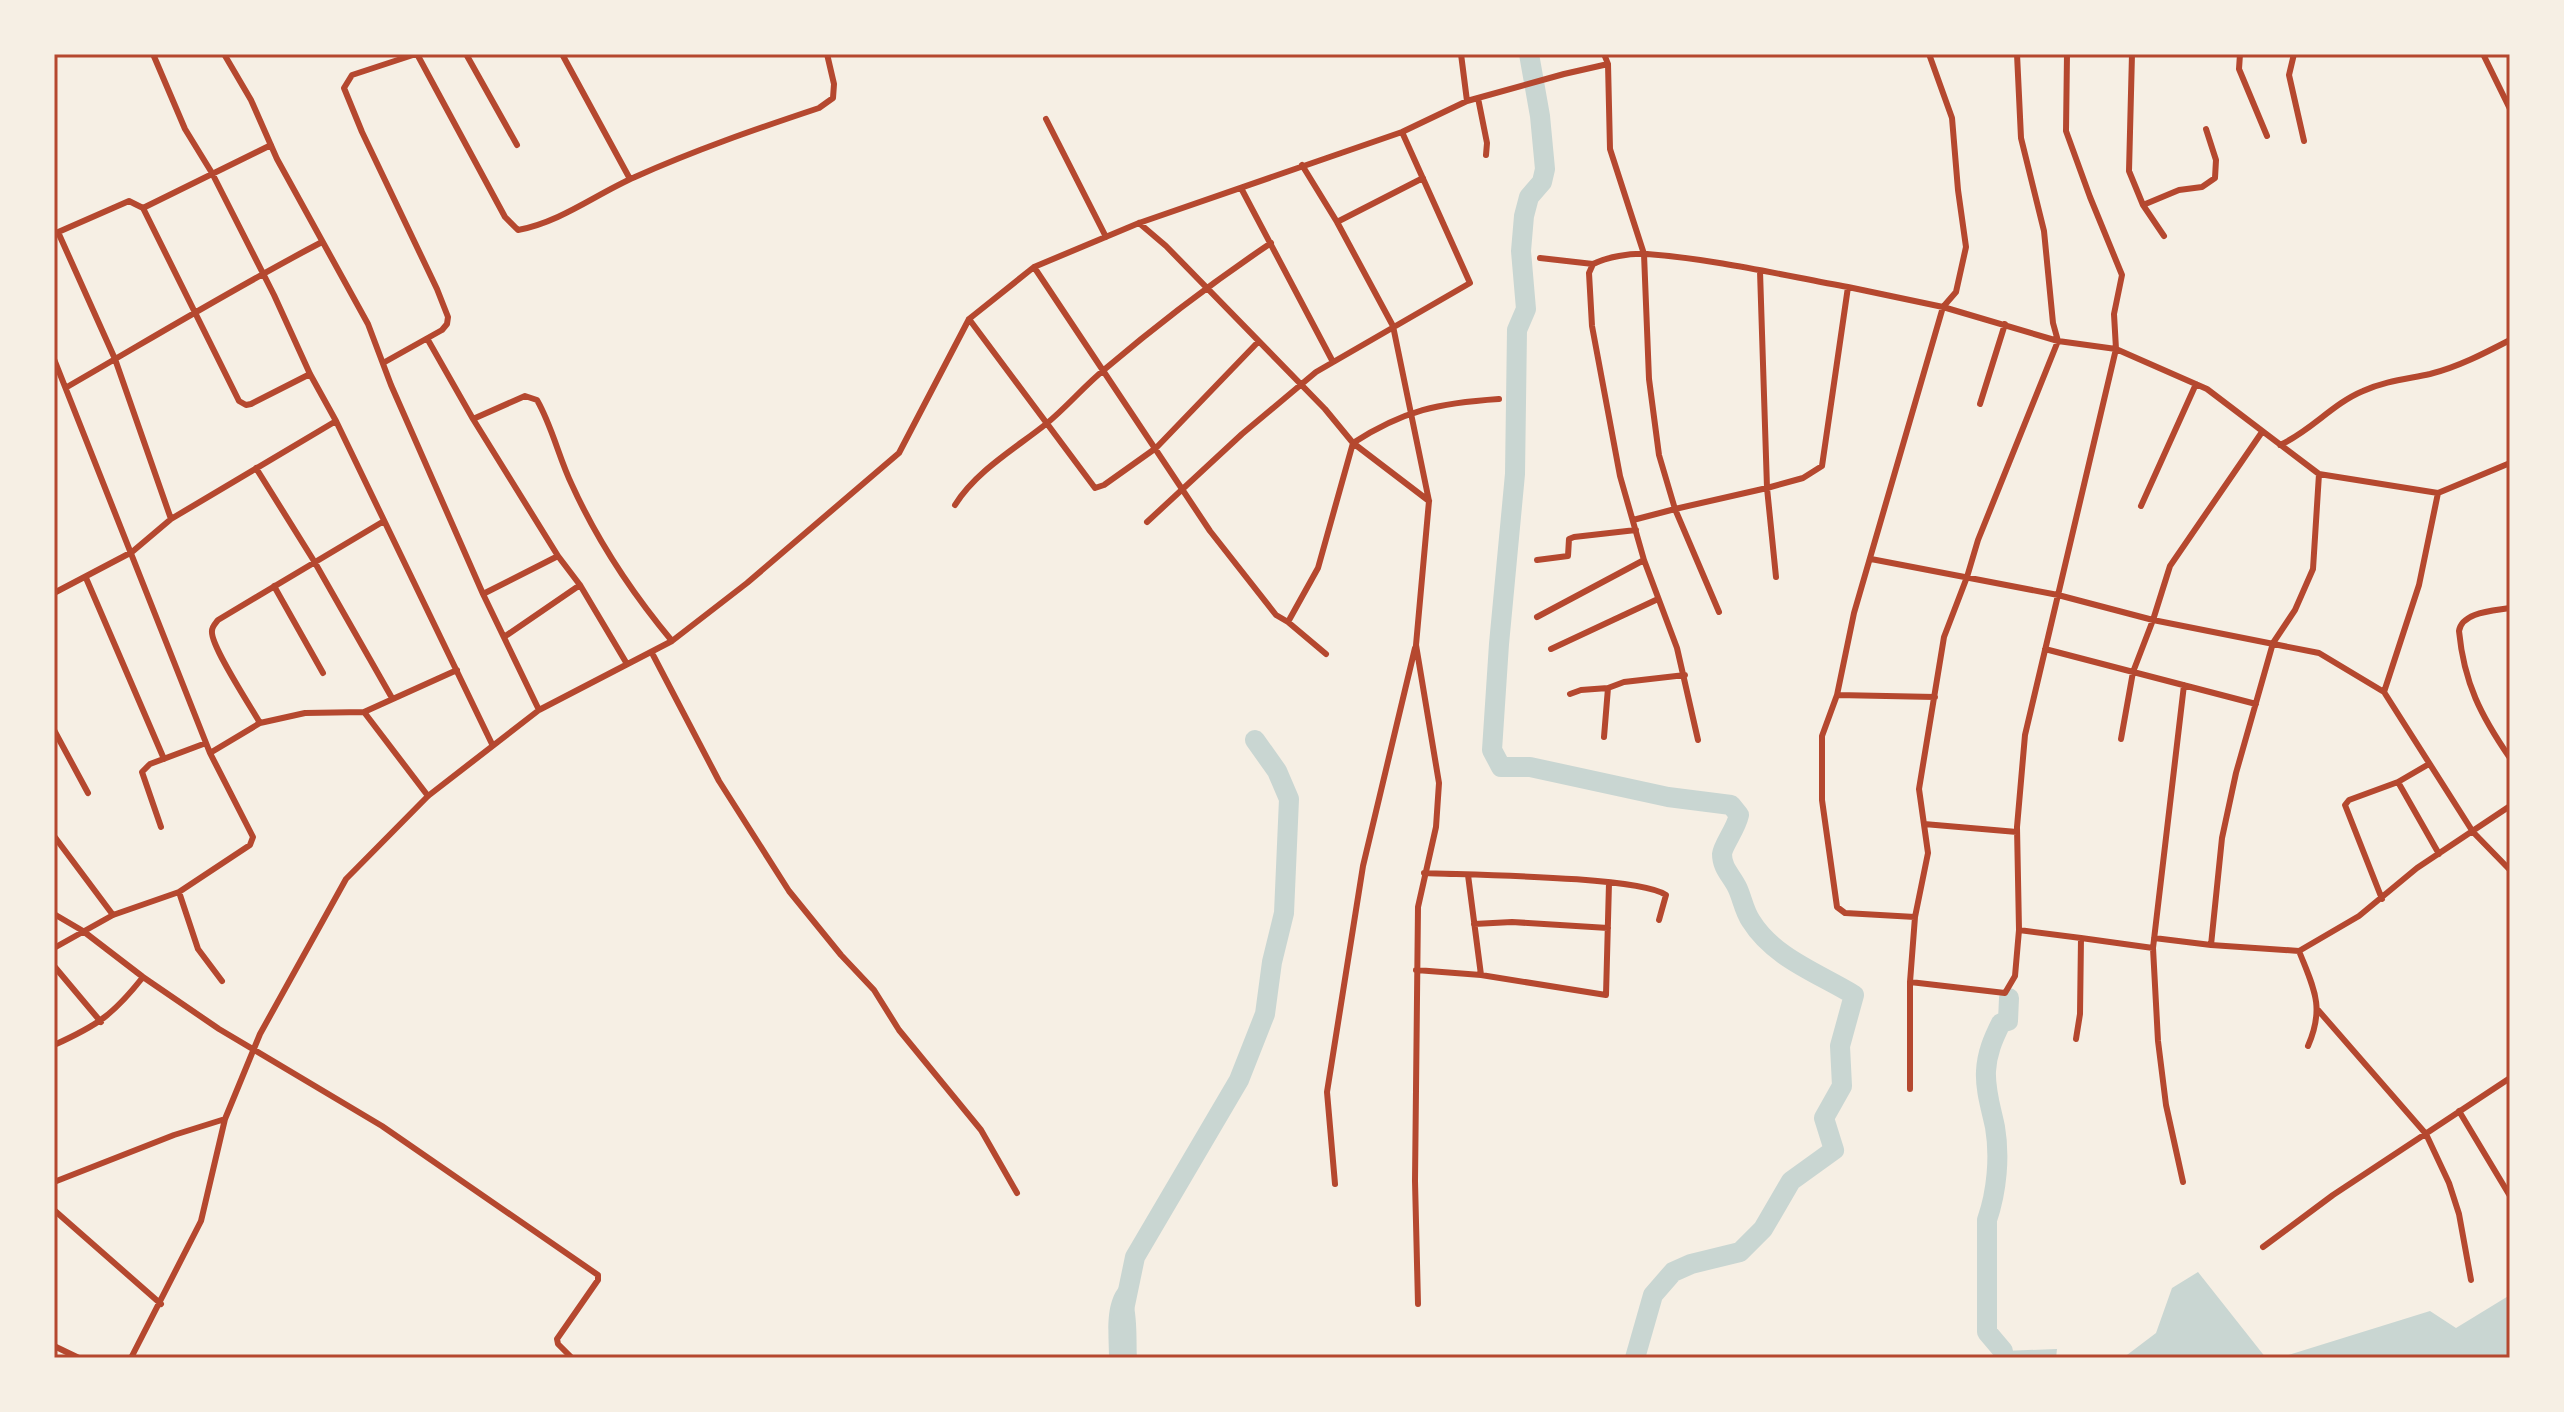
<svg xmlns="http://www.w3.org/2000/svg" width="2564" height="1412" viewBox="0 0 2564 1412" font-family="Montserrat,sans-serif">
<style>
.water{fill:#c9d6d2}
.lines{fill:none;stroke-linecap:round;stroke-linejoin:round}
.river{stroke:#c9d6d2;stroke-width:20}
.minor{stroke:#b5482f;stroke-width:6}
.neatline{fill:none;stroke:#b5482f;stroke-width:3}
</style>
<rect width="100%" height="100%" fill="#f6efe4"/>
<!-- water -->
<path class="water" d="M2198 1272 2266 1358H2123L2156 1333 2172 1288Z
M1123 1283C1139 1297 1136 1337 1137 1358H1109C1109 1334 1104 1300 1123 1283Z
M2510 1295V1358H2279L2430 1311 2456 1328Z
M2057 1349 2056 1358H1992L2003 1351Z"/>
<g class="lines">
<!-- river -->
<path class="river" d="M1529 54 1540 116 1545 169 1542 182 1529 197 1524 216 1521 251 1526 309 1517 330 1515 474 1499 644 1492 750 1501 767H1530L1668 797 1731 805 1739 815C1736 829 1723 845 1722 854 1722 868 1731 875 1737 887 1742 897 1744 911 1751 921 1774 958 1818 973 1854 995L1840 1046 1842 1086 1824 1118 1834 1150 1791 1181 1763 1229 1740 1252 1691 1264 1673 1272 1653 1295 1635 1358
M2003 1351 1987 1332V1220C1997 1191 2000 1156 1995 1127 1991 1108 1985 1090 1986 1071 1987 1053 1993 1039 2001 1023L2008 1021 2009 998
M1121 1358 1120 1329 1135 1257 1239 1080 1265 1014 1272 962 1284 913 1289 799 1277 771 1255 740"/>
<!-- minor -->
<path class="minor" d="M153 54 185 129 212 173 274 295 310 374 336 421 492 744
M224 54 251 100 277 159 368 324 391 385 483 594 539 710
M417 54 505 217 518 230C561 222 596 194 635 177 695 150 756 129 819 108L833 98 834 84 827 54
M466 54 517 145
M562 54 630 179
M638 54H648
M1604 54 1608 64 1610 149 1644 254 1649 379 1659 455 1675 509 1767 488 1776 577
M2132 54 2129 171 2143 205 2164 236
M2240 54 2239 69 2267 136
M2294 54 2289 75 2304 141
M2483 54 2510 109
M1478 98 1487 143 1486 155
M1467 101 1564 74 1608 64
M1046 119 1106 237
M271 145 143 208 239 401 246 405 251 404 310 374
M1302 165 1337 222 1393 326 1429 501 1416 645 1439 783 1436 827 1418 907 1415 1181 1418 1304
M1241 188 1333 362
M2143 205 2179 190 2202 187 2215 178 2216 160 2206 129
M1337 222 1423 178
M1139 223 1166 246 1325 409 1353 443 1429 501
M58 232 115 359 171 519
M56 233 129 201 143 208
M1540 258 1593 264
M1034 267 1210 531 1276 615 1288 622 1318 568 1353 443C1404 410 1439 403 1499 399
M1760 271 1767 488 1803 478 1822 466 1848 287 1943 307 2058 341 2116 349 2207 389 2319 474 2438 493 2419 585 2384 692
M969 319 1095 488 1104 485 1156 448 1258 342
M428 340 473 419 558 556 483 594
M54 359 210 753 260 723 305 713 364 712 428 796
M383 363 442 330 447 324 448 317 437 289 362 132 344 88 352 75 416 54
M67 387C152 338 236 287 322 242
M1980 404 2005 324
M473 419 525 396 537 400C552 426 559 458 572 485 598 542 632 593 672 641
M2280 445C2311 431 2332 404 2363 391 2385 381 2407 379 2430 374 2458 367 2485 353 2510 340
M256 468 314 561 392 698
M2438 493 2510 463
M955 505C976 471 1016 448 1046 424 1067 407 1084 386 1105 369 1158 324 1213 282 1271 243
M2141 506 2196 384
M1633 520 1675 509 1719 612
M1147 522 1242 434 1316 372 1470 283 1402 132
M558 556 580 585
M1871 559 2058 595 2153 620 2319 653 2384 692 2473 832 2510 870
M1537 560 1568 556 1569 539 1574 537 1636 530
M86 578 164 759
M274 586 323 673
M54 593 132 552 171 519 336 421
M2510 608C2493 611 2462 612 2459 631 2464 683 2481 716 2510 758
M1537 617 1644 560
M1288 622 1326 654
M504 637 580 585 627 664
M1551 649 1658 599
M2045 649 2256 704
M652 653 719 781 789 891 841 955 874 990 899 1030 981 1130 1017 1193
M1570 694 1581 690 1608 688 1624 682 1685 675
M1837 695 1935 697
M364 712 457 670
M260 723C251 707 210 645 212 631 212 626 216 623 218 620L384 521
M54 730 88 793
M1604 737 1608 688
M2121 739 2133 672 2153 620 2170 566 2262 432
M1698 740 1677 648 1644 560 1620 476 1592 326 1589 273 1593 264C1607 257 1630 253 1647 254 1714 259 1782 275 1848 287
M2429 764 2398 782 2439 854
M1924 824 2017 832
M161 827 142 772 150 764 206 743
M54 836 113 915
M1424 873C1467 875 1638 876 1666 895L1659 920
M1468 875 1481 975
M179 892 198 949 222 981
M2382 899 2345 805 2349 800 2398 782
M54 914 83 931 143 977 219 1029 382 1126 598 1275V1280L557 1339 558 1344 572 1358
M1915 917 1845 913 1837 907 1822 800V736L1837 695 1854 613 1943 307 1956 292 1966 247 1958 190 1952 118 1929 54
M1474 924 1512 922 1608 928
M2019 930 2081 938 2080 1014 2076 1039
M2081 938 2153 948
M2154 938 2211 945 2299 951
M2211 945 2222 838 2236 773 2273 643 2295 610 2313 569 2319 474
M54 948 113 915 179 892 250 845 253 837 210 753
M54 966 101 1022
M1416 970 1481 975 1606 995 1609 883
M1910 982 2005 993 2015 976 2019 930 2017 827 2025 735 2116 349 2114 314 2122 275 2090 197 2066 131 2067 54
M2318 1010 2426 1134 2449 1183 2459 1214 2471 1280
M54 1045C98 1025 113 1015 143 977
M2308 1046C2325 1007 2314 989 2299 951L2359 916 2417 868 2510 806
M1910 1089V982L1915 917 1928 853 1919 789 1944 637 1967 577 1978 540 2058 341 2053 323 2044 231 2021 138 2017 54
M2459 1111 2510 1196
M54 1182 174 1135 225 1119
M2183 1182 2166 1105 2158 1041 2153 948 2184 685
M1335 1184 1327 1092 1363 866 1415 648
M54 1210 161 1304
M2263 1247 2333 1195 2510 1078
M54 1346 79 1358
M131 1358 201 1221 225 1119 260 1034 346 879 428 796 539 710 672 641 747 583 899 453 969 319 1034 267 1139 223 1402 132 1467 101 1461 54"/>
</g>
<!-- border -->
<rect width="2564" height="1412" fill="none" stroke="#f6efe4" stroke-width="112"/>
<rect x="56" y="56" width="2452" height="1300" class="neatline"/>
</svg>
